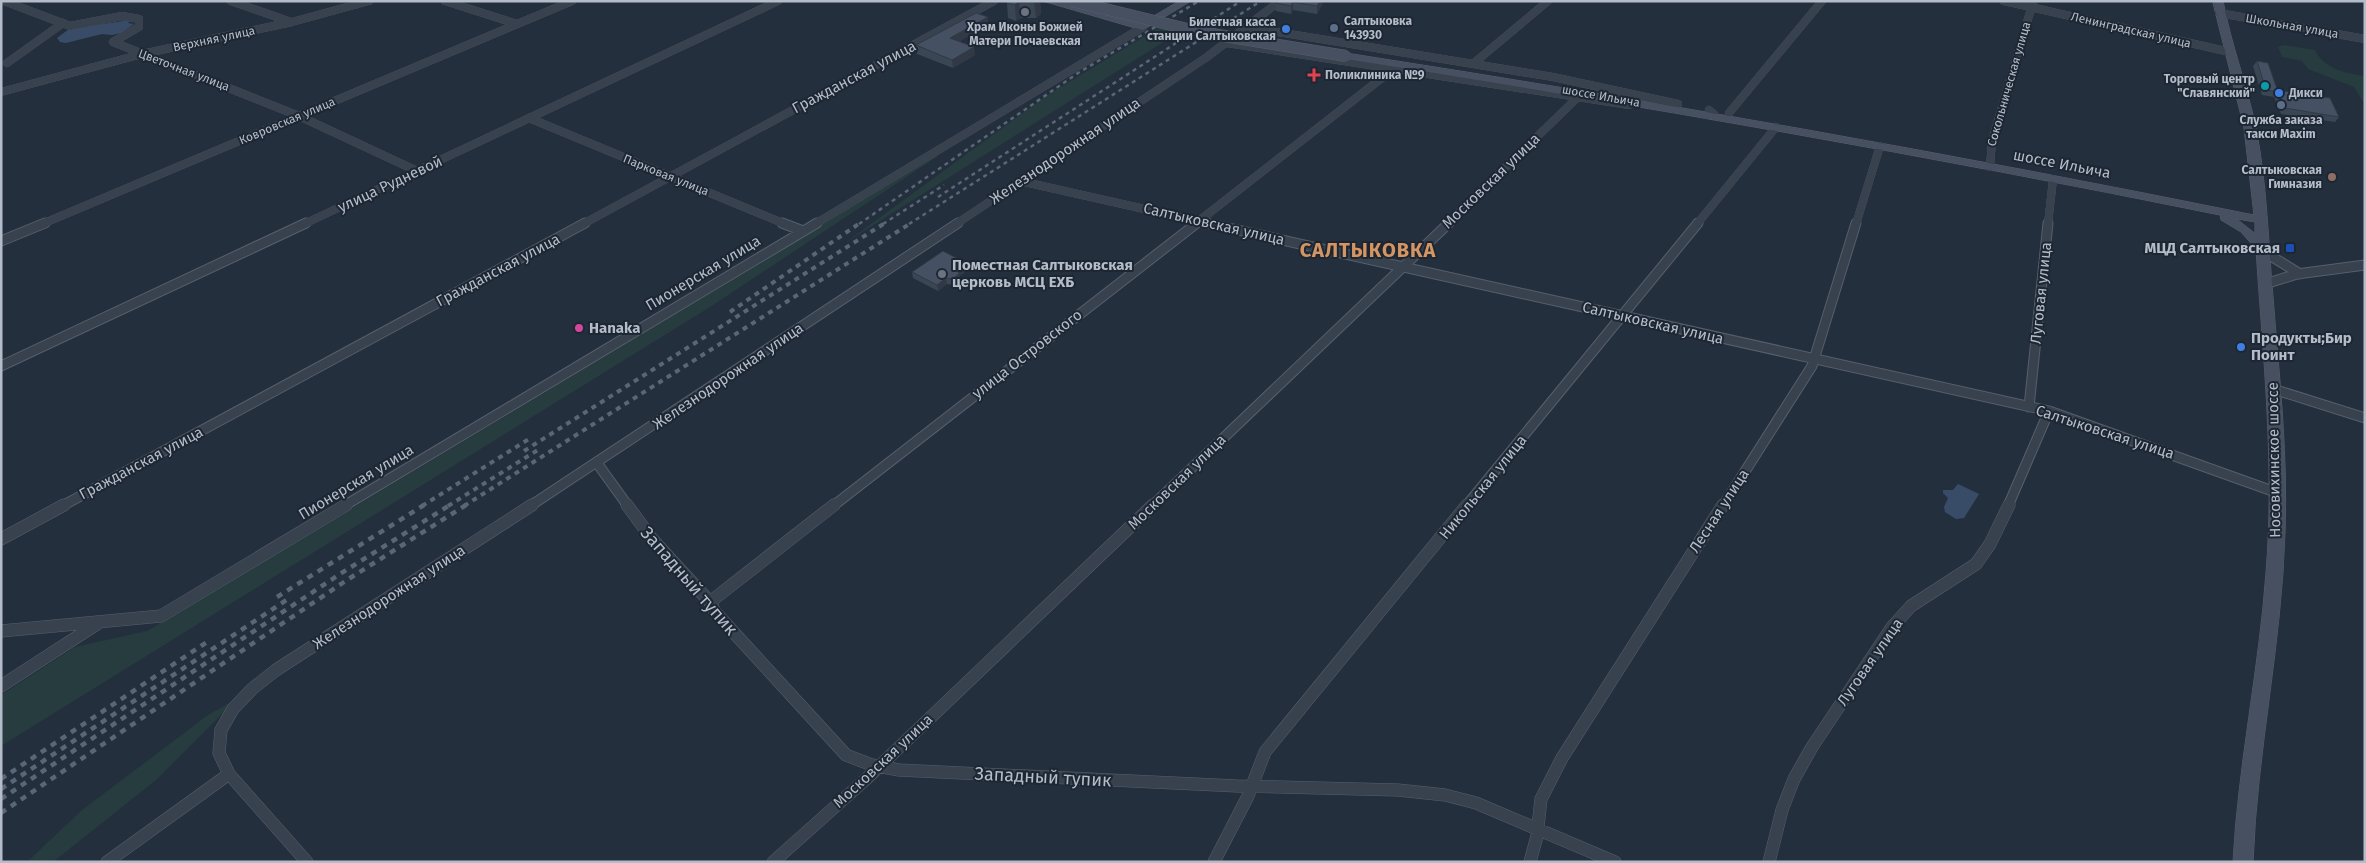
<svg xmlns="http://www.w3.org/2000/svg" width="2366" height="863" viewBox="0 0 2366 863" font-family="'Fira Sans',sans-serif">
<style>
.green{fill:#263c3f}
.water{fill:#394c67}
.lines{fill:none;stroke-linecap:round;stroke-linejoin:round}
.street-far2-casing{stroke:#565f6c;stroke-width:8}
.street-far1-casing{stroke:#565f6c;stroke-width:11}
.street-casing{stroke:#565f6c;stroke-width:13}
.secondary-casing{stroke:#565f6c;stroke-width:1}
.street-far2{stroke:#38414e;stroke-width:8}
.street-far1{stroke:#38414e;stroke-width:9}
.street{stroke:#38414e;stroke-width:12}
.secondary{fill:#465061;fill-rule:evenodd}
.rail-far2{stroke:#5a6575;stroke-width:2.5;stroke-dasharray:4 4;stroke-linecap:butt}
.rail-far1{stroke:#5a6575;stroke-width:4;stroke-dasharray:5 5;stroke-linecap:butt}
.rail{stroke:#5a6575;stroke-width:4.5;stroke-dasharray:6 6;stroke-linecap:butt}
.secondary-bridge-casing{stroke:#565f6c;stroke-width:12;stroke-linecap:butt}
.secondary-bridge{stroke:#465061;stroke-width:11}
.wall{fill:#3b4654}
.shaded-wall{fill:#303945}
.building{fill:#455162;stroke:#303945}
.worship-dot{fill:#6b7280;stroke:#1d2633;stroke-width:2}
.service-dot{fill:#5c6f8a;stroke:#1d2633;stroke-width:2}
.shop-dot{fill:#3f7fe0;stroke:#1d2633;stroke-width:2}
.health-dot{fill:#e0444e;stroke:#1d2633;stroke-width:2}
.culture-dot{fill:#0f9aa8;stroke:#1d2633;stroke-width:2}
.education-dot{fill:#8d6e63;stroke:#1d2633;stroke-width:2}
.transit-dot{fill:#1a4fb4;stroke:#1d2633;stroke-width:2}
.hotel-dot{fill:#d1479c;stroke:#1d2633;stroke-width:2}
.labels{text-anchor:middle;stroke-width:4;stroke-linejoin:round;paint-order:stroke}
.far-poi-label{font-size:12px;font-weight:bold;fill:#b4bcc9;stroke:#1d2633;text-anchor:start}
.far-street-label{font-size:12px;fill:#b4bcc9;stroke:#1d2633}
.street-label{font-size:15px;fill:#b4bcc9;stroke:#1d2633}
.poi-label{font-size:15px;font-weight:bold;fill:#b4bcc9;stroke:#1d2633;text-anchor:start}
.near-street-label{font-size:18px;fill:#b4bcc9;stroke:#1d2633}
.district-label{font-size:20px;font-weight:bold;letter-spacing:1px;fill:#d59563;stroke:#1d2633}
</style>
<rect width="100%" height="100%" fill="#242f3e"/>
<!-- green -->
<path class="green" d="M1158 28 1181 31 845 243 1046 96Z
M2284 45 2315 50C2324 69 2345 73 2365 76V105L2354 87 2308 69 2302 61 2282 57 2278 47Z
M935 154 938 156 710 307 1 746V695L75 647 147 631 551 389Z
M238 698 156 780 53 862H27L82 810 208 715Z"/>
<!-- water -->
<path class="water" d="M130 20 128 23 134 24 121 33 112 35 102 34 66 43 60 42 57 38 69 29Z
M1958 484 1979 494 1964 518 1956 519 1945 512 1944 507 1948 498 1943 493V490H1953Z"/>
<g class="lines">
<!-- street-far2 casing -->
<g class="street-far2-casing">
<path id="street-far2" d="M4 1 70 26 122 16 139 19V27L113 42 299 116 417 171
M231 1 291 22
M445 1 517 24
M2004 1 2230 52
M2219 13 2365 39
M1247 27 1553 77 1678 104
M1227 43 1629 105
M7 63 63 23
M1474 63 1548 1
M1 92 142 54 292 22 369 1
M1729 113 1822 1
M1708 115 1714 114 1709 110
M529 118 785 224
M1990 167 1992 141 2033 2
M1020 181 1211 224
M42 224 572 1
M304 224 778 1
M583 224 994 1
M815 224 1143 27
M956 224 1207 57 1280 1
M1195 224 1392 70
M1447 224 1577 98
M1697 224 1776 127
M1856 224 1880 146
M2048 224 2053 179"/>
</g>
<!-- street-far1 casing -->
<g class="street-far1-casing">
<path id="street-far1" d="M782 223 803 231
M1206 223 2049 411 2278 493
M1 241 45 223
M2263 251 2300 274
M2265 284 2297 274 2365 265
M1 366 306 223
M2273 389 2365 418
M2029 407 2048 223
M597 463 628 506
M62 506 585 223
M344 506 817 223
M530 506 958 223
M833 506 1197 223
M1152 506 1449 223
M1466 506 1698 223
M1723 506 1812 366 1856 223
M2008 506 2049 411"/>
</g>
<!-- street casing -->
<g class="street-casing">
<path id="street" d="M627 505 652 539 710 602 715 612 846 755 872 765 899 770 1237 786 1398 790 1445 795 1476 803 1615 862
M1 539 64 505
M710 602 834 505
M1 631 161 616 346 505
M1 686 97 624
M107 862 229 774
M307 862 229 774 219 753 221 730 233 709 252 689 276 670 532 505
M773 862 865 780 1153 505
M1214 862 1248 796 1265 752 1467 505
M1530 862 1537 836 1541 799 1562 758 1723 505
M1769 862 1782 810 1794 779 1812 747 1892 627 1911 606 1976 564 1990 544 2009 505"/>
</g>
<!-- secondary casing -->
<g class="secondary-casing">
<path id="secondary" d="M1043 1H1060L1142 23 1179 1H1191L1143 30Z
M2213 1H2223C2231 44 2247 85 2256 128 2267 184 2268 240 2273 297 2279 375 2288 453 2285 532 2282 643 2257 751 2253 862H2233C2238 765 2259 670 2266 573 2275 465 2263 357 2256 249L2241 232 2221 220 2220 215C1930 156 1638 105 1346 59L1341 56 1346 53C1650 100 1953 154 2254 215L2244 128ZM2237 219 2255 222V233Z"/>
</g>
<!-- street-far2 -->
<use href="#street-far2" class="street-far2"/>
<!-- street-far1 -->
<use href="#street-far1" class="street-far1"/>
<!-- street -->
<use href="#street" class="street"/>
<!-- secondary -->
<use href="#secondary" class="secondary"/>
<!-- rail-far2 -->
<path class="rail-far2" d="M938 197 1241 1
M859 224 1078 73 1199 1
M883 224 944 185
M909 224 1261 1"/>
<!-- rail-far1 -->
<path class="rail-far1" d="M730 312 860 223
M524 451 885 223
M422 506 529 439
M448 506 541 448
M464 506 911 223"/>
<!-- rail -->
<path class="rail" d="M277 597 424 505
M1 779 210 640
M1 789 291 597
M1 799 340 574 450 505
M1 813 347 580 466 505"/>
<!-- secondary-bridge casing -->
<g class="secondary-bridge-casing">
<path id="secondary-bridge" d="M1072 1 1200 32 1346 56"/>
</g>
<!-- secondary-bridge -->
<use href="#secondary-bridge" class="secondary-bridge"/>
</g>
<!-- wall -->
<path class="wall" d="M1040 1 1041 14 1036 18H1021L1016 21 1008 18 1007 3Z
M1279 1H1324L1317 14 1293 10 1291 14 1276 11V3Z
M988 17V25L960 41 975 55 953 68 917 54 916 45Z
M2257 61 2277 90 2339 117 2335 122 2281 114 2274 97 2262 95 2253 66Z
M968 264V270L959 276 960 280 953 285 947 284 938 291 913 278 912 272Z"/>
<!-- shaded-wall -->
<path class="shaded-wall" d="M1035 1H1040L1041 14 1036 18 1034 2Z
M1320 1H1324L1317 14V6Z
M1019 2 1021 18 1016 21 1015 5Z
M1293 2V10L1291 14V6Z
M988 17V25L951 46 950 38Z
M974 47 975 55 953 68 952 60Z
M968 264V270L959 276 960 280 953 285 952 279 958 270Z
M946 278 947 284 938 291 937 285Z"/>
<!-- building -->
<path class="building" d="M1007 1H1035L1034 2H1019L1015 5 1007 3Z
M1279 1H1320L1317 6 1293 2 1291 6 1276 3Z
M976 13 988 17 950 38 974 47 952 60 916 45Z
M2257 61 2268 63 2278 92 2266 90Z
M2277 90 2330 98 2339 117 2285 108Z
M943 251 968 264 958 270 959 274 952 279 946 278 937 285 912 272Z"/>
<!-- markers -->
<g class="worship-dot">
<circle cx="1025" cy="12" r="5"/>
<circle cx="942" cy="274" r="5"/>
</g>
<g class="service-dot">
<circle cx="1334" cy="28" r="5"/>
<circle cx="2281" cy="105" r="5"/>
</g>
<g class="shop-dot">
<circle cx="1286" cy="29" r="5"/>
<circle cx="2279" cy="93" r="5"/>
<circle cx="2241" cy="347" r="5"/>
</g>
<path class="health-dot" d="M1311.5 67.5h5v5h5v5h-5v5h-5v-5h-5v-5h5z"/>
<circle class="culture-dot" cx="2265" cy="86" r="5"/>
<circle class="education-dot" cx="2332" cy="177" r="5"/>
<rect class="transit-dot" x="2285" y="243" width="10" height="10" rx="2.5"/>
<circle class="hotel-dot" cx="579" cy="328" r="5"/>
<g class="labels">
<!-- far-poi labels -->
<g class="far-poi-label">
<text x="1344" y="25">Салтыковка<tspan x="1344" dy="14">143930</tspan></text>
<text x="1276" y="26" text-anchor="end">Билетная касса<tspan x="1276" dy="14">станции Салтыковская</tspan></text>
<text x="1025" y="31" text-anchor="middle">Храм Иконы Божией<tspan x="1025" dy="14">Матери Почаевская</tspan></text>
<text x="1325" y="79">Поликлиника №9</text>
<text x="2255" y="83" text-anchor="end">Торговый центр<tspan x="2255" dy="14">"Славянский"</tspan></text>
<text x="2289" y="97">Дикси</text>
<text x="2281" y="124" text-anchor="middle">Служба заказа<tspan x="2281" dy="14">такси Maxim</tspan></text>
<text x="2322" y="174" text-anchor="end">Салтыковская<tspan x="2322" dy="14">Гимназия</tspan></text>
</g>
<!-- far-street labels -->
<g class="far-street-label">
<text transform="translate(2292 26) rotate(10)" y="4">Школьная улица</text>
<text transform="translate(2131 30) rotate(13)" y="4">Ленинградская улица</text>
<text transform="translate(214 39) rotate(-12)" y="4">Верхняя улица</text>
<text transform="translate(184 70) rotate(21)" y="4">Цветочная улица</text>
<text transform="translate(2009 84) rotate(-74)" y="4">Сокольническая улица</text>
<text transform="translate(1601 96) rotate(10)" y="4">шоссе Ильича</text>
<text transform="translate(287 121) rotate(-23)" y="4">Ковровская улица</text>
<text transform="translate(666 175) rotate(22)" y="4">Парковая улица</text>
</g>
<!-- street labels -->
<g class="street-label">
<text transform="translate(854 77) rotate(-28)" y="5">Гражданская улица</text>
<text transform="translate(1065 151) rotate(-34)" y="5">Железнодорожная улица</text>
<text transform="translate(2062 164) rotate(11)" y="5">шоссе Ильича</text>
<text transform="translate(1491 181) rotate(-44)" y="5">Московская улица</text>
<text transform="translate(390 184) rotate(-25)" y="5">улица Рудневой</text>
<text transform="translate(1214 224) rotate(13)" y="5">Салтыковская улица</text>
<text transform="translate(498 270) rotate(-28)" y="5">Гражданская улица</text>
<text transform="translate(703 273) rotate(-31)" y="5">Пионерская улица</text>
<text transform="translate(2041 293) rotate(-84)" y="5">Луговая улица</text>
<text transform="translate(1653 323) rotate(13)" y="5">Салтыковская улица</text>
<text transform="translate(1027 354) rotate(-38)" y="5">улица Островского</text>
<text transform="translate(728 376) rotate(-34)" y="5">Железнодорожная улица</text>
<text transform="translate(2105 432) rotate(18)" y="5">Салтыковская улица</text>
<text transform="translate(2274 460) rotate(-91)" y="5">Носовихинское шоссе</text>
<text transform="translate(141 463) rotate(-28)" y="5">Гражданская улица</text>
<text transform="translate(356 482) rotate(-31)" y="5">Пионерская улица</text>
<text transform="translate(1177 482) rotate(-44)" y="5">Московская улица</text>
<text transform="translate(1483 487) rotate(-51)" y="5">Никольская улица</text>
<text transform="translate(1719 511) rotate(-57)" y="5">Лесная улица</text>
<text transform="translate(389 597) rotate(-33)" y="5">Железнодорожная улица</text>
<text transform="translate(1870 662) rotate(-55)" y="5">Луговая улица</text>
<text transform="translate(883 761) rotate(-43)" y="5">Московская улица</text>
</g>
<!-- poi labels -->
<g class="poi-label">
<text x="2280" y="253" text-anchor="end">МЦД Салтыковская</text>
<text x="952" y="270">Поместная Салтыковская<tspan x="952" dy="17">церковь МСЦ ЕХБ</tspan></text>
<text x="589" y="333">Hanaka</text>
<text x="2251" y="343">Продукты;Бир<tspan x="2251" dy="17">Поинт</tspan></text>
</g>
<!-- near-street labels -->
<g class="near-street-label">
<text transform="translate(689 581) rotate(49)" y="6">Западный тупик</text>
<text transform="translate(1043 777) rotate(3)" y="6">Западный тупик</text>
</g>
<!-- district labels -->
<g class="district-label">
<text x="1368" y="257">САЛТЫКОВКА</text>
</g>
</g>
<!-- border -->
<rect width="2366" height="863" fill="none" stroke="#b4bcc9" stroke-width="5"/>
</svg>
